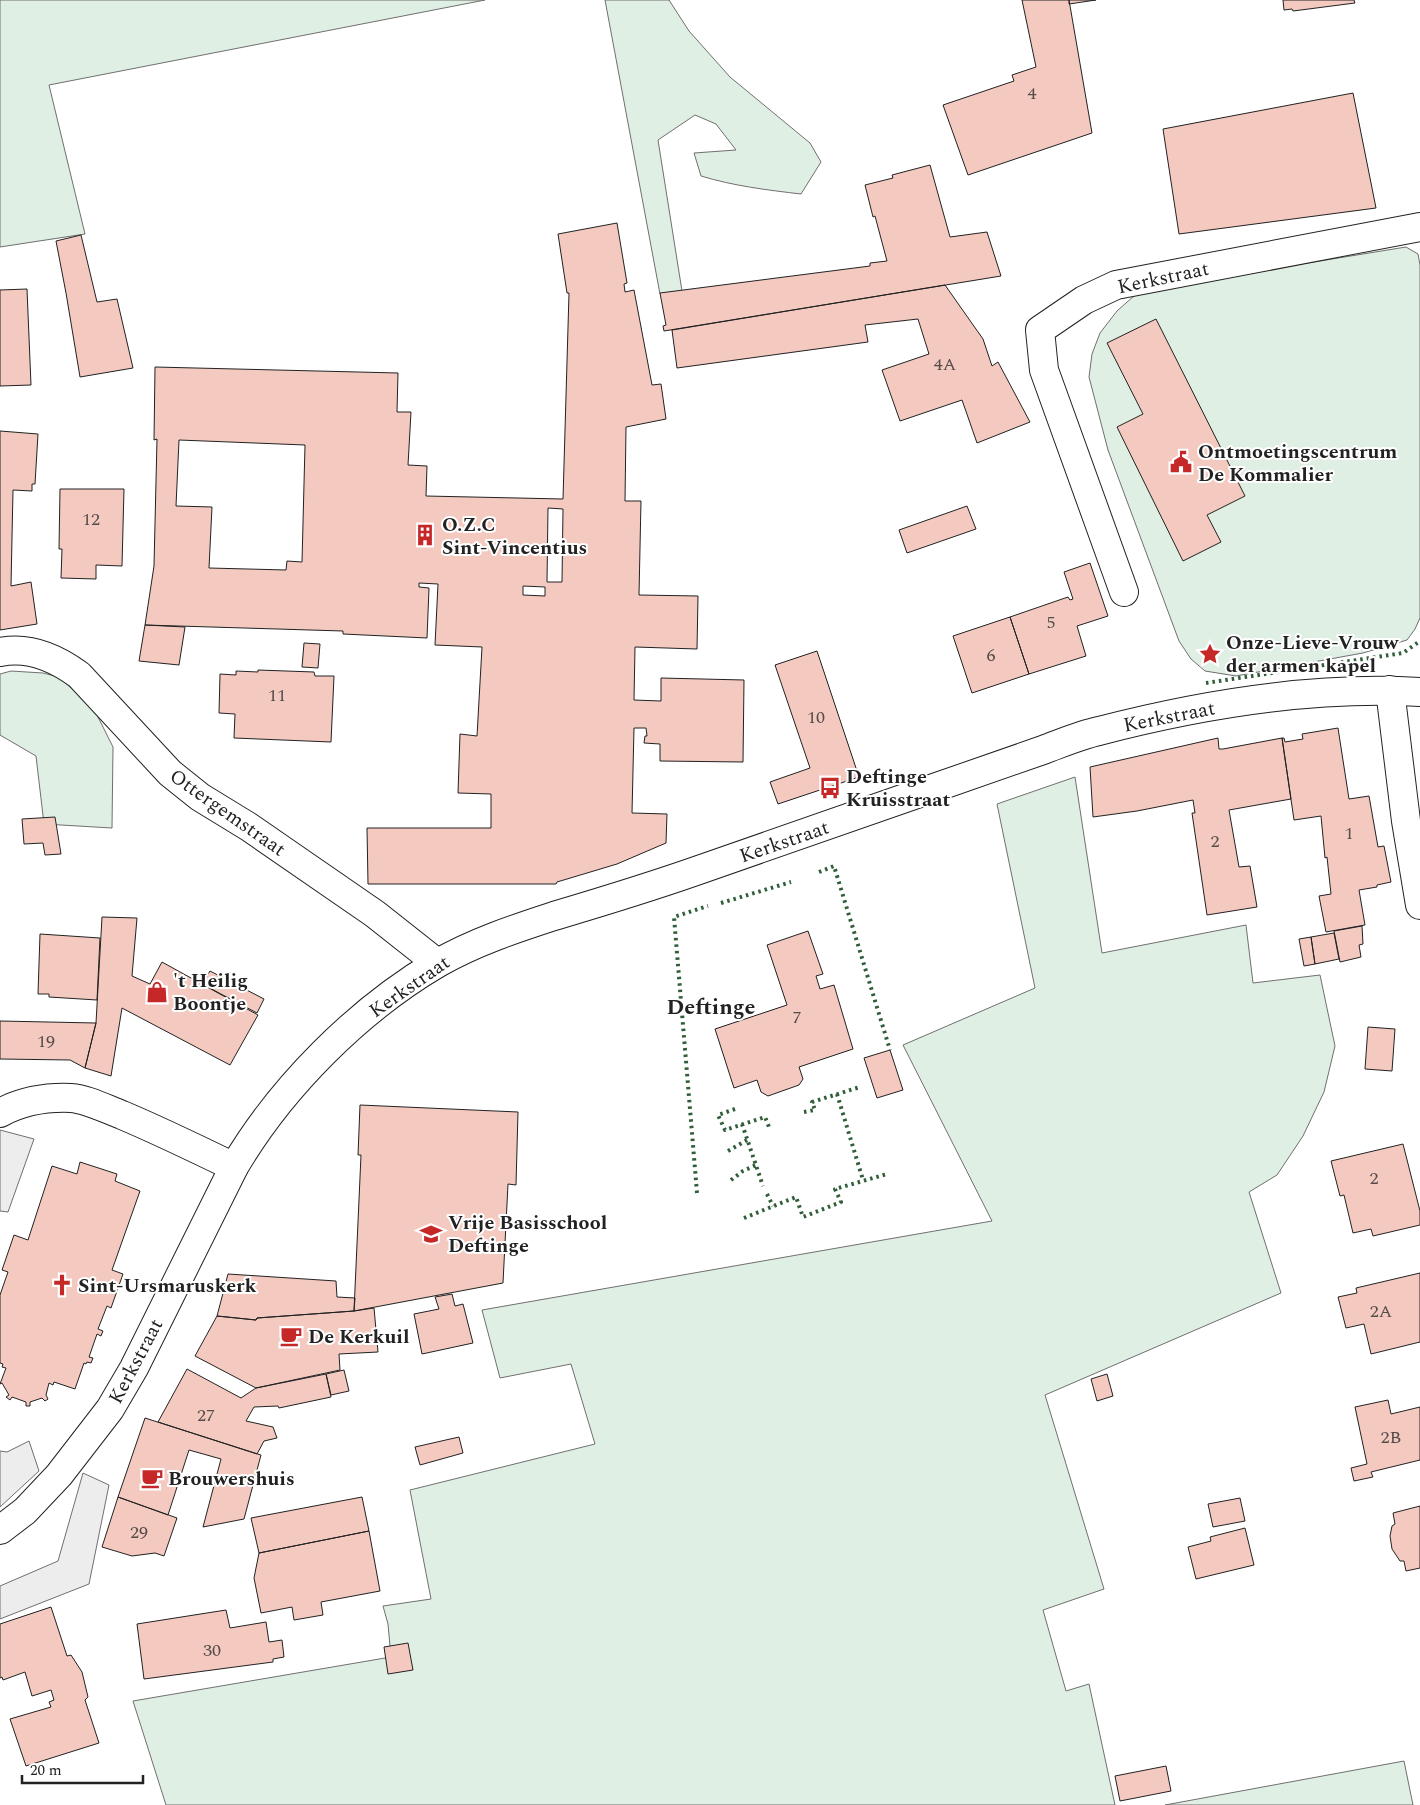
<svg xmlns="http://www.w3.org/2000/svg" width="1420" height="1805" viewBox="0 0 1420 1805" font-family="Spectral,serif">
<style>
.green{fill:#e0efe3;stroke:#6f6f6f}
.parking{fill:#ededed;stroke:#6f6f6f}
.building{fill:#f3c9c0;stroke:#222;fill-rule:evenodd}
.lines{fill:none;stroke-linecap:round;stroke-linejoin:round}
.minor-casing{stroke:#222;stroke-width:30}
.tertiary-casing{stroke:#222;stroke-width:30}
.minor{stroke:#fff;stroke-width:28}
.tertiary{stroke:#fff;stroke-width:28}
.hedge{stroke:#2f5e38;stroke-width:4;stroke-dasharray:2.5 4;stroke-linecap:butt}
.labels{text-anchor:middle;stroke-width:4;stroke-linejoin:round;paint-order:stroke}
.number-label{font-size:18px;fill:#564c4a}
.street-label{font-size:20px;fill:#222;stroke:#fff}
.poi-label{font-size:20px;font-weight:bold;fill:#222;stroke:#fff;text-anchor:start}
.quarter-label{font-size:22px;font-weight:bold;fill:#222;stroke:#fff}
</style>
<rect width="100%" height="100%" fill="#fff"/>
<!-- green -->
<path class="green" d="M0 0H485L49 85 85 234 0 247Z
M605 0H669L689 31 730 77 810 143 821 162 801 194C767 190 734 186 701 176L694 153 736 150 716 124 695 115 658 140 682 291 660 294Z
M1406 247 1418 254 1420 265V618L1415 629 1407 640 1363 653 1236 676 1205 671 1191 659 1179 641 1108 450 1089 377 1092 354 1100 333 1117 311 1135 295 1172 285Z
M11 671 43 673 59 677 94 709 113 747 112 828 44 824 36 756 0 735V674Z
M1075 777 1102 953 1246 925 1253 983 1320 975 1335 1046 1324 1092 1303 1136 1277 1175 1249 1192 1281 1293 1045 1395 1104 1589 1043 1610 1066 1691 1089 1684 1115 1805H166L133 1701 391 1657 388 1624 383 1606 431 1599 410 1490 595 1444 571 1364 500 1378 482 1310 992 1221 903 1045 1035 988 997 804Z
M1404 1761 1413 1805H1165Z"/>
<!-- parking -->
<path class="parking" d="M0 1130 34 1139 8 1212 0 1211Z
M29 1441 39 1471 0 1507V1451L7 1452Z
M83 1473 109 1485 89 1584 0 1619V1586L58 1561Z"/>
<!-- building -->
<path class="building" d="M1022 0H1069L1092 133 968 175 943 105 1014 81 1012 75 1036 67Z
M1069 0H1096L1069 4Z
M1283 0H1354L1355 3 1293 11 1292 9 1284 10Z
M1353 93 1376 208 1179 234 1163 129Z
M930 165 950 237 987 232 1001 276 664 331 663 326 666 325 660 293 870 266V263L887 261 875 216 873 217 865 185 893 178 892 175Z
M617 223 627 283 624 284 625 292 634 290 652 385 661 384 666 419 626 427 625 501H641L639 595 698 596 697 649 635 647 634 700 661 701V678L744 680 743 762 660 761V744L644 743 645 736H647L646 728H634L632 813 667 814 666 843 617 864 557 882 556 884H368L367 828H491V794L458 793 460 734 477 736 482 647 435 645 438 584 419 583V587L429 588 427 638 343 634V631L145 625 154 566 157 439 154 440 155 367 398 373 397 412H411L408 465 427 466 426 496 563 499 569 293H567L558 234ZM179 440 305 445 302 562 287 561 286 570 209 568 212 507 176 506ZM548 508 563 509 562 582H547ZM523 586 545 587V596L523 595Z
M81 235 97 302 117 299 133 368 80 377 66 293 56 241Z
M945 285 983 339 992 366 998 362 1030 422 977 443 962 400 900 421 882 370 929 354 918 319 865 325 868 342 677 368 672 330Z
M27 289 31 385 0 386V290Z
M1156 319 1245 496 1207 515 1221 542 1183 561 1117 427 1143 414 1107 343Z
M0 431 38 434 35 484H32V491L13 490 11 586 31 582 37 624 0 630Z
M60 489H124L122 566 96 565V579L61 578 62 549H59Z
M967 506 976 529 907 553 899 530Z
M1090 563 1108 616 1077 626 1086 656 1029 674 1010 617 1068 597 1070 600 1073 599 1064 572Z
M1010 617 1029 674 972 693 953 636Z
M145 625 185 627 179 665 139 661Z
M304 643 320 644 318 668 302 667Z
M817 651 859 777 778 804 770 782 810 768 775 665Z
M258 670 314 672 315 676H334L331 742 234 738 235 714 219 713 220 674 236 675V671L258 672Z
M1338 728 1349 799 1369 796 1378 847 1384 846 1391 882 1377 885V887L1359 890 1365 925 1326 932 1319 896 1331 894 1327 857 1325 858 1321 816 1294 820 1282 738H1284L1285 742 1303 739 1302 734Z
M1218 738 1219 749H1223L1282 738 1291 799 1229 810 1239 867 1250 866 1257 907 1207 915 1192 813H1195L1193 800 1137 811 1093 817 1090 767Z
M55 817 61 854 45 855 43 843 24 844 22 819Z
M102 917 137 918 132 976 150 984 162 962 258 1015 230 1065 122 1008 111 1076 85 1068 96 1023Z
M1362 926 1363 944 1359 945 1361 957 1340 962 1334 931Z
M808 931 823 974 816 976 820 989 834 985 853 1049 799 1067 803 1079 799 1085 768 1096 761 1092 757 1080 734 1088 715 1029 787 1005 767 945Z
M1334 933 1339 959 1315 964 1311 937Z
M40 934 100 938 97 1000 49 997V994H38Z
M1311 937 1315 964 1304 966 1299 939Z
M210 971 264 999 257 1013 202 984Z
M0 1021 96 1023 85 1068 70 1060 0 1059Z
M1368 1027 1395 1029 1392 1071 1365 1069Z
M890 1050 903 1090 877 1098 864 1058Z
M360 1105 518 1112 516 1185 508 1184 503 1283 354 1311 361 1155H358Z
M1403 1144 1420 1211V1225L1373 1236 1371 1229 1353 1233 1344 1195 1340 1196 1331 1161Z
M80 1162 117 1174 115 1181 140 1191 112 1270 123 1274 111 1308 107 1306 98 1329 103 1331 101 1336 97 1334 89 1357 93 1358 91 1363 87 1362 86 1364 84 1363 75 1389 54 1382 53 1385 49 1383 46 1395 48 1399 45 1401 42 1398 30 1402V1406H26V1402L12 1397 10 1400 6 1397 9 1395 2 1383 0 1384 6 1368 2 1367 3 1364 0 1363V1295L8 1272 2 1270 14 1235 28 1240 52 1166 77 1174Z
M1420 1273V1342L1371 1354 1364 1324 1346 1328 1338 1297 1357 1293 1356 1288Z
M228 1274 336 1281 337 1297 355 1298 354 1311 257 1318 256 1320 217 1316Z
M452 1294 455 1306 463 1304 473 1343 422 1354 414 1314 439 1309 435 1297Z
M374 1308 378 1352 339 1354 340 1370 256 1388 195 1356 217 1316 256 1320 257 1318 354 1311Z
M187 1369 241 1398 256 1388 326 1374 331 1397 279 1408 278 1406 254 1407 246 1421 273 1427 277 1438 264 1441 257 1454 158 1422Z
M344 1370 349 1391 331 1395 326 1374Z
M1107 1374 1113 1396 1097 1401 1091 1379Z
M1388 1400 1391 1414 1420 1407V1460L1371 1472 1373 1477 1354 1481 1351 1468 1367 1464 1355 1407Z
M145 1418 261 1455 244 1519 203 1527 221 1459 189 1450 168 1515 118 1497Z
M459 1437 463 1453 420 1465 415 1447Z
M118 1497 177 1518 164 1556 155 1553 132 1556 102 1547Z
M362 1497 369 1531 259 1553 251 1518Z
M1240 1498 1245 1521 1213 1527 1208 1504Z
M1420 1506V1568L1406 1571 1404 1561H1400L1392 1549 1390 1536 1392 1526 1395 1524 1393 1513Z
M1245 1528 1254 1565 1196 1579 1188 1547 1211 1541 1210 1537Z
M369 1531 380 1591 321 1602 323 1615 294 1620 292 1607 261 1613 254 1578 259 1553Z
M51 1607 67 1656 71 1655 82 1672 88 1697 85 1700 99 1743 26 1766 10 1719 51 1707 49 1702 54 1700 51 1690 32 1696 25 1672 3 1680 2 1677 0 1678V1624Z
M226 1610 230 1628 266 1622 269 1642 282 1640 284 1657 273 1659V1662L144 1679 137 1624Z
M408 1643 413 1670 388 1674 384 1647Z
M1166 1766 1171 1791 1120 1801 1115 1776Z"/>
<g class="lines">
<!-- minor casing -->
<g class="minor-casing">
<path id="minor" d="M1124 592 1044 370 1040 330 1084 300 1116 285 1420 227
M0 652C29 646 56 658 79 675L170 773 200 797 249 827 375 914 437 963
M1390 690 1406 821 1420 905
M0 1113C22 1101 46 1097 71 1098 87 1099 106 1109 122 1115 160 1131 197 1149 234 1167"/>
</g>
<!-- tertiary casing -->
<g class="tertiary-casing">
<path id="tertiary" d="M0 1530 25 1511 59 1475 110 1409 134 1368 234 1167C281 1087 358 1010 438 963 475 942 514 929 554 916 601 902 647 888 693 872 772 845 851 817 931 789 968 776 1005 763 1043 750 1062 743 1080 735 1099 731 1203 704 1313 686 1420 692"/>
</g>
<!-- minor -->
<use href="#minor" class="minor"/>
<!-- tertiary -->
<use href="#tertiary" class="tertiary"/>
<!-- hedge -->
<path class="hedge" d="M1206 683 1403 653 1420 641
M819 872 834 866 890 1050
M721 903 791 882
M837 1094 863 1180
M735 1109 718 1115 725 1130 765 1117 769 1127
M804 1112 815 1110 812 1102 860 1087
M742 1124 763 1186
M728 1151 747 1140
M731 1180 743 1171 756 1165
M697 1193 674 917 708 906
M767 1194 773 1206
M744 1218 796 1197 803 1217 841 1202 835 1189 887 1174"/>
</g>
<!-- icons -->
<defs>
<g id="civic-bare" transform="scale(1.725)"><path d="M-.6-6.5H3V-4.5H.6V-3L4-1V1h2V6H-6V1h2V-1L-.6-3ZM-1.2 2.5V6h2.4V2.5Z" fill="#c62828" stroke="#fff" stroke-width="2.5" paint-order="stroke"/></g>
<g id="building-bare" transform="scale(1.725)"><path d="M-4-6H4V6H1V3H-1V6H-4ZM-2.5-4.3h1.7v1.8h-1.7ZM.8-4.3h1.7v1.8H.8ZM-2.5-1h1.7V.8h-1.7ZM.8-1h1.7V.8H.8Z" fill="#c62828" stroke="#fff" stroke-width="2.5" paint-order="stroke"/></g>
<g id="sight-bare" transform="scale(1.725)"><path d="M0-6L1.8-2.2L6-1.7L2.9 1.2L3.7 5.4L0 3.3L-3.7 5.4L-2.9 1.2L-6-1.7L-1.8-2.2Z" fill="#c62828" stroke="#fff" stroke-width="2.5" paint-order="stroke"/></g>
<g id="bus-bare" transform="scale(1.725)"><path d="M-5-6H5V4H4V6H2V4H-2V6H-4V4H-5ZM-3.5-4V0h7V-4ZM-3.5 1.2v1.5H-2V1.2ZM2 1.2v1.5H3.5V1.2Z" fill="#c62828" stroke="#fff" stroke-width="2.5" paint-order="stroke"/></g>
<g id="shop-bare" transform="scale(1.725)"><path d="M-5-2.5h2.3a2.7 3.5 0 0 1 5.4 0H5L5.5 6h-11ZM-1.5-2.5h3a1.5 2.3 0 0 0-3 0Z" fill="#c62828" stroke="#fff" stroke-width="2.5" paint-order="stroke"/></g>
<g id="school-bare" transform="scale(1.725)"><path d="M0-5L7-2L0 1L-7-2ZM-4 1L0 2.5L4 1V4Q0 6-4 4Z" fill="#c62828" stroke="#fff" stroke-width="2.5" paint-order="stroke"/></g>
<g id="church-bare" transform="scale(1.725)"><path d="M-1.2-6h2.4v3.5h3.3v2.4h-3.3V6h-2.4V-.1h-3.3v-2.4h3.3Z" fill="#c62828" stroke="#fff" stroke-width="2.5" paint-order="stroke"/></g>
<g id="cafe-bare" transform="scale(1.725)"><path d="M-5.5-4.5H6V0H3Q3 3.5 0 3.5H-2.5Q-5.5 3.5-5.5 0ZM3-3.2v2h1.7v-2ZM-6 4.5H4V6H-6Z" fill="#c62828" stroke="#fff" stroke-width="2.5" paint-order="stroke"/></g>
</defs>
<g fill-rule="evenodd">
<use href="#civic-bare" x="1181" y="462"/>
<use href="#building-bare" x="425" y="535"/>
<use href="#sight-bare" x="1210" y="654"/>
<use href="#bus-bare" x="830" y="788"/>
<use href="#shop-bare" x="157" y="992"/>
<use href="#school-bare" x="431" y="1234"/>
<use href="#church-bare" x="62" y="1285"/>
<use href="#cafe-bare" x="291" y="1336"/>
<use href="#cafe-bare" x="152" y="1478"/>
</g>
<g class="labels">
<!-- number labels -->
<g class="number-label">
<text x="1032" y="99">4</text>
<text x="945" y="370">4A</text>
<text x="91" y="525">12</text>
<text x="1051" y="628">5</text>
<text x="991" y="661">6</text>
<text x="277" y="701">11</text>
<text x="816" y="723">10</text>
<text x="1349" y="839">1</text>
<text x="1215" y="847">2</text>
<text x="797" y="1023">7</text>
<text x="46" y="1047">19</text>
<text x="1374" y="1184">2</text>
<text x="1381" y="1317">2A</text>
<text x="206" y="1421">27</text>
<text x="1391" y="1443">2B</text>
<text x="139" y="1538">29</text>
<text x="212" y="1656">30</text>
</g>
<!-- street labels -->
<g class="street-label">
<text transform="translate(1163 277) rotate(-12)" y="7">Kerkstraat</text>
<text transform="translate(1169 716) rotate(-11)" y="7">Kerkstraat</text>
<text transform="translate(228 812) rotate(35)" y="7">Ottergemstraat</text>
<text transform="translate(784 841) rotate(-19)" y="7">Kerkstraat</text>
<text transform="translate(409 986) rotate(-35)" y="7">Kerkstraat</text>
<text transform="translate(135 1361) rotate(-62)" y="7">Kerkstraat</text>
</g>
<!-- poi labels -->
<g class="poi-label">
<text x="1198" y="458">Ontmoetingscentrum<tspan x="1198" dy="23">De Kommalier</tspan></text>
<text x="442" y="531">O.Z.C<tspan x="442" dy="23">Sint-Vincentius</tspan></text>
<text x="1226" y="649">Onze-Lieve-Vrouw<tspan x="1226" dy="23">der armen kapel</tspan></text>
<text x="846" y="783">Deftinge<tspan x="846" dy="23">Kruisstraat</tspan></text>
<text x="173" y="987">'t Heilig<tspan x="173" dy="23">Boontje</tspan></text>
<text x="448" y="1229">Vrije Basisschool<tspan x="448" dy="23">Deftinge</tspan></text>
<text x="78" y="1292">Sint-Ursmaruskerk</text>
<text x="308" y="1343">De Kerkuil</text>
<text x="168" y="1485">Brouwershuis</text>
</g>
<!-- quarter labels -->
<g class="quarter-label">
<text x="711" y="1014">Deftinge</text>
</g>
</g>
<!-- scale -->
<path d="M22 1775v8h121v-8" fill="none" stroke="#222222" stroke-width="2.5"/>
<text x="30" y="1775" font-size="15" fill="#222222" stroke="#ffffff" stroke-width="4" paint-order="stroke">20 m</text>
</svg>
